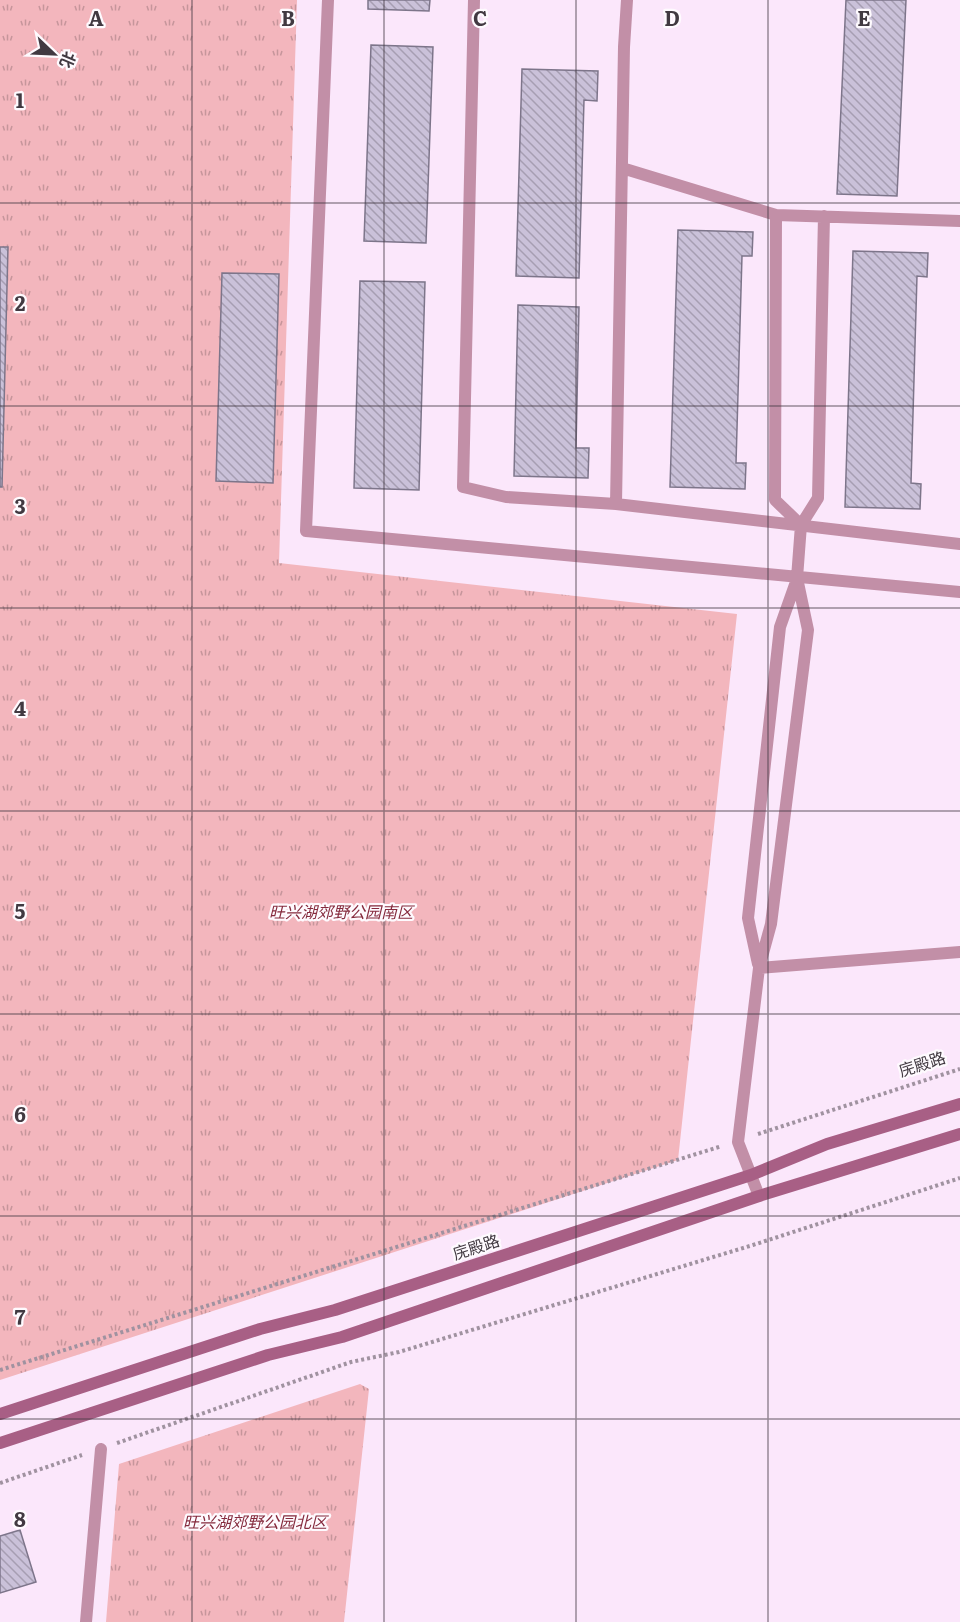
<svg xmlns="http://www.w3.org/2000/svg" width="960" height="1622" viewBox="0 0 960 1622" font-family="Literata,'Noto Sans SC',serif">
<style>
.park{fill:url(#park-tufts)}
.building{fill:url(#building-back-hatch);stroke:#7d758a;stroke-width:1.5}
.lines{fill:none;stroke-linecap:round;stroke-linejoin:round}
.path{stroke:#a092a0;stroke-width:4;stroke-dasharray:3 3;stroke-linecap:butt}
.lane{stroke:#c28fa7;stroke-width:12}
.secondary{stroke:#a85f85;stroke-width:12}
.grid{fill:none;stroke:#413941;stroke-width:1.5;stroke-opacity:0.55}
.labels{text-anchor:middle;stroke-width:4.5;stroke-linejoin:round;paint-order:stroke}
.park-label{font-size:16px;font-style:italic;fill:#852a3d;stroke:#fefafe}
.street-label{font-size:16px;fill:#413941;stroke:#fefafe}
.grid-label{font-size:20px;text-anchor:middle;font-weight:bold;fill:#413941;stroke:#fefafe;stroke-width:4.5;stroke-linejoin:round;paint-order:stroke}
</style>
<defs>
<pattern id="park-tufts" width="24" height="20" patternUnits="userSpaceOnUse" patternTransform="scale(1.5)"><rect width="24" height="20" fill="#f3b6bd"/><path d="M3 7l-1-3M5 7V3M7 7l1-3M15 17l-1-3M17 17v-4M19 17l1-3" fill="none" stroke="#c6959b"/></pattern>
<pattern id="building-back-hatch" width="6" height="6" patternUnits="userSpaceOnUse" patternTransform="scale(1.5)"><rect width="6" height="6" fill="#cac1d9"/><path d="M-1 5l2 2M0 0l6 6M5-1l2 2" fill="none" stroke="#a69eb2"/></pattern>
</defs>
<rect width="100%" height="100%" fill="#fbe7fb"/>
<!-- park -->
<path class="park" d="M0 0H297L279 563 737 614 678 1160 0 1380Z
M360 1384 369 1389 344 1622H106L119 1464Z"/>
<!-- building -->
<path class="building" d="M368 0H430L429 11 368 9Z
M846 0H906L897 196 837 194Z
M371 45 433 47 426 243 364 241Z
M522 69 598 71 597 101 584 100 579 278 516 276Z
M678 230 753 232 752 256H742L736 463H746L745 489 670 487Z
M0 247H8L2 487H0Z
M853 251 928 253 927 277 917 276 911 483 921 484 920 509 845 507Z
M222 273 279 274 273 483 216 481Z
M360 281 425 282 419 490 354 488Z
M518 305 579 307 576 448H589L588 478 514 476Z
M20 1530 36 1582 0 1593V1536Z"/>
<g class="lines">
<!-- path -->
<path class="path" d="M758 1134 960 1069
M0 1370 722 1146
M117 1443 351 1362 399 1352 753 1245 960 1178
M0 1483 82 1455"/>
<!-- lane -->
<path class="lane" d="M328 0 306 531 960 592
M474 0 463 487 506 497 616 504 960 544
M622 168 776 215 960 221
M776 215 775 500 801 525 818 498 824 216
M616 504 624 47 627 0
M758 964 748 918 780 627 797 579
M759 968 960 952
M759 1196 738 1142 759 968 771 924 808 630 797 578 801 525
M86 1622 101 1449"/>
<!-- secondary -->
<path class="secondary" d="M0 1414 260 1329 335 1310 751 1175 827 1144 960 1104
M0 1443 268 1355 342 1337 759 1196 960 1134"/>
</g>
<!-- grid -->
<path class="grid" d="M192 0V1622M384 0V1622M576 0V1622M768 0V1622M0 203H960M0 406H960M0 608H960M0 811H960M0 1014H960M0 1216H960M0 1419H960"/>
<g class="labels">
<!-- park labels -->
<g class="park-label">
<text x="341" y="918">旺兴湖郊野公园南区</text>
<text x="255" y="1528">旺兴湖郊野公园北区</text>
</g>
<!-- street labels -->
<g class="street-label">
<text transform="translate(922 1064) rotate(-18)" y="6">庑殿路</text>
<text transform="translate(476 1247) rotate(-18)" y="6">庑殿路</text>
</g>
</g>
<g class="grid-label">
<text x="96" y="26">A</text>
<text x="288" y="26">B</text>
<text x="480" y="26">C</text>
<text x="672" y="26">D</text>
<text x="864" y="26">E</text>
<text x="20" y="108">1</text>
<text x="20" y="311">2</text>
<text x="20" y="514">3</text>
<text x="20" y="716">4</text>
<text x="20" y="919">5</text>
<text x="20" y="1122">6</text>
<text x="20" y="1325">7</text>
<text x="20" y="1527">8</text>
</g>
<!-- north arrow -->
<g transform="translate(54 54) rotate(113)" stroke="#fefafe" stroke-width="4.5" paint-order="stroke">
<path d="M0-4.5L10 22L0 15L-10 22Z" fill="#413941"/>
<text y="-9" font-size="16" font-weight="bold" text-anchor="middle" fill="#413941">北</text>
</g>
</svg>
